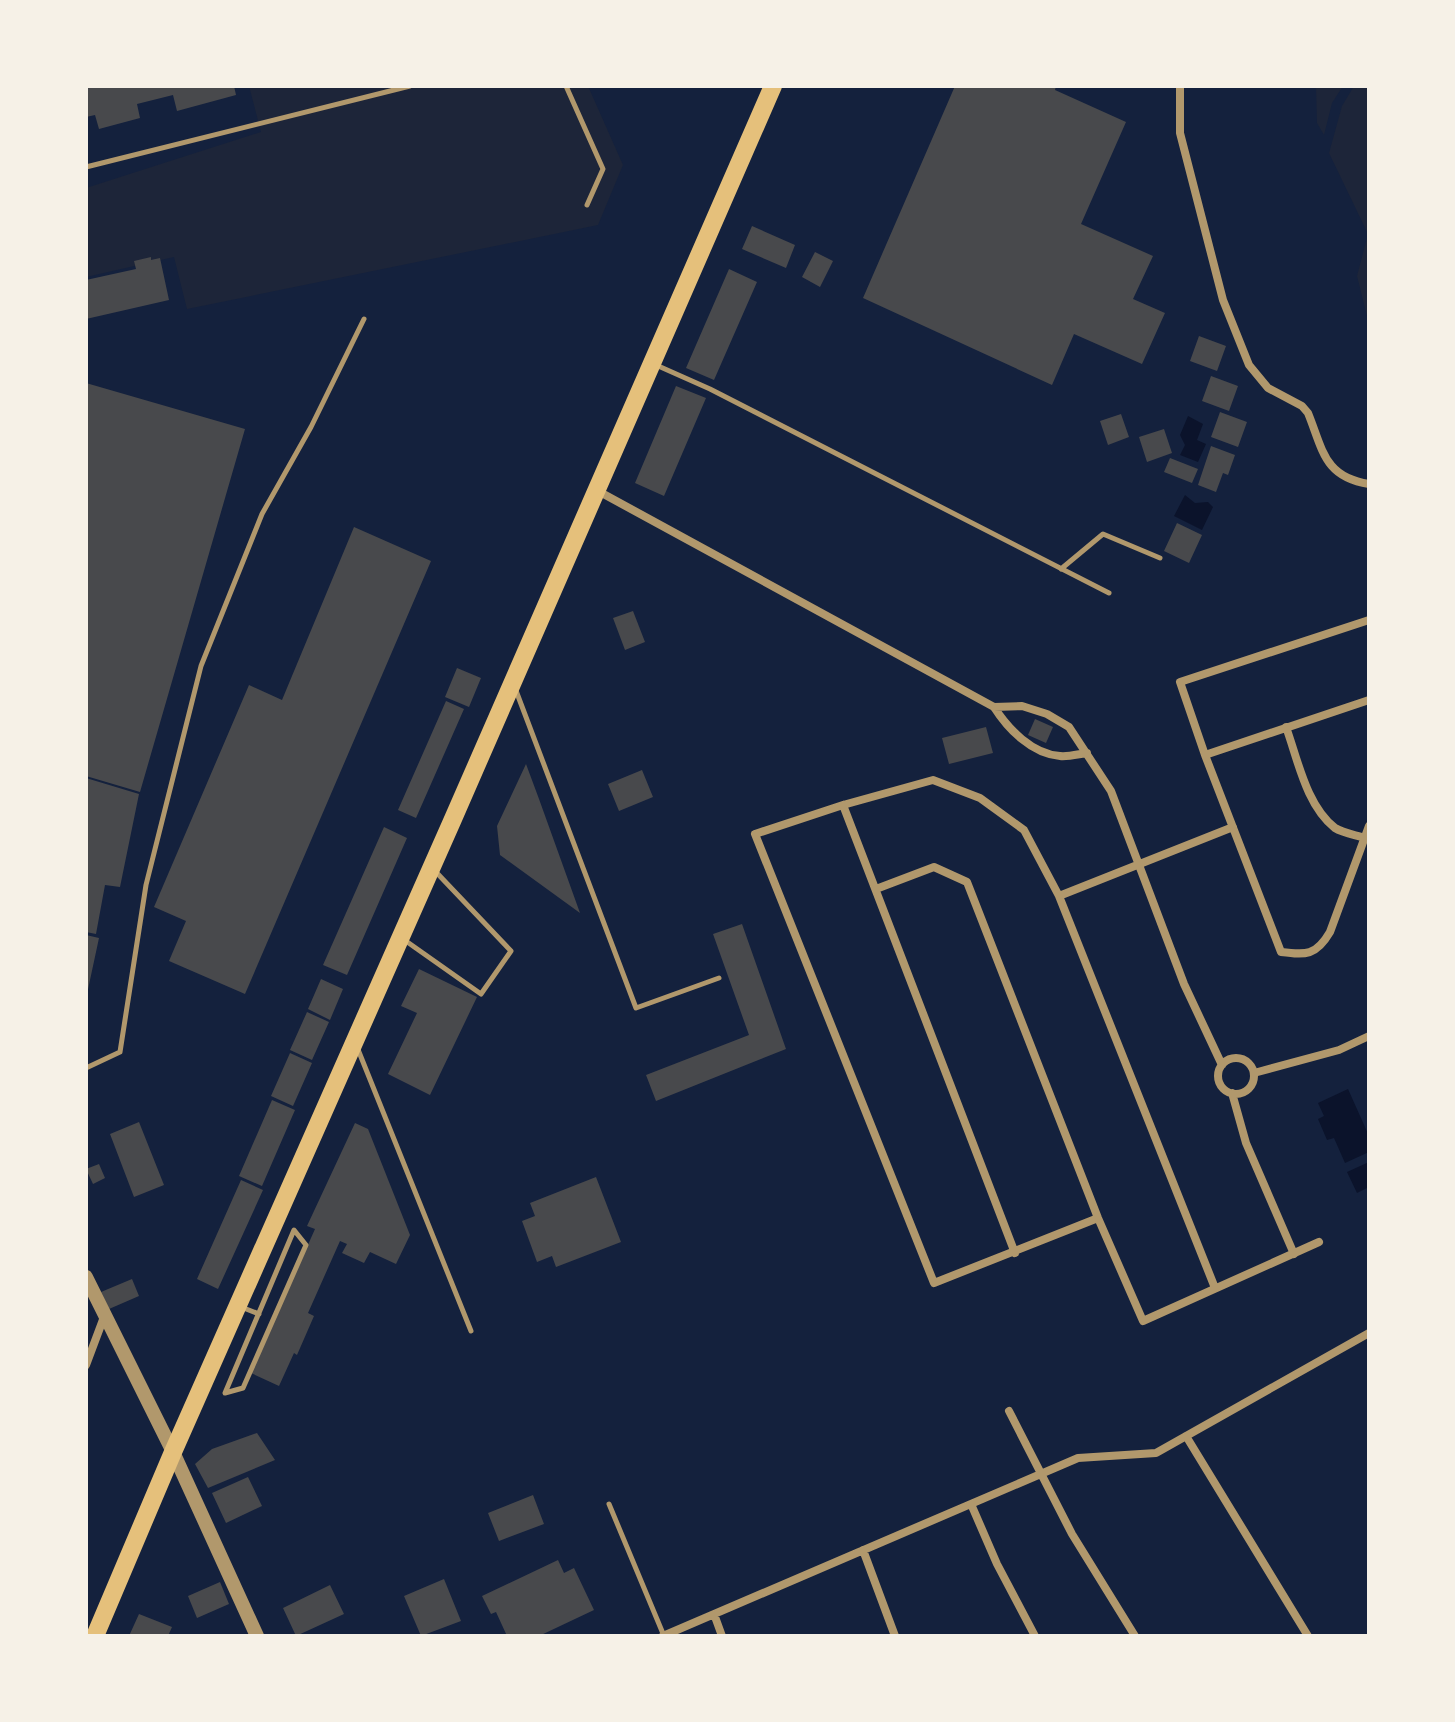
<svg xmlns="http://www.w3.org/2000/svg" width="1455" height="1722" viewBox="0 0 1455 1722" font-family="'Sofia Sans Condensed',sans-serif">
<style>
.green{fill:#1d2539}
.water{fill:#0b132b}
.building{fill:#48494c}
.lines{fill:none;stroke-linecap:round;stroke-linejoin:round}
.service{stroke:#b1986c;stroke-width:5}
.minor{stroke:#b1986c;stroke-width:8}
.tertiary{stroke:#b1986c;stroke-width:14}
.trunk{stroke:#e5c07b;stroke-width:18}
</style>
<rect width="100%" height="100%" fill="#14213d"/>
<!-- green -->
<path class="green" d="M249 86H588L623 165 598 225 187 309 174 257 86 277V188L261 132Z
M1316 86H1343L1332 103 1324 135 1317 123Z
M1354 86H1369V324L1357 276 1368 234 1329 153 1342 106Z"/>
<!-- water -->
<path class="water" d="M1188 416 1203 424 1197 440 1206 444 1198 462 1180 455 1185 445 1180 435Z
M1185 495 1195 503 1208 502 1213 507 1202 530 1174 516Z
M1348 1089 1369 1136V1152L1345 1163 1334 1138 1327 1140 1318 1119 1324 1116 1318 1103Z
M1369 1162V1187L1357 1193 1347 1172Z"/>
<!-- building -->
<path class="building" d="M86 86H234L236 95 177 111 173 95 137 104 140 118 99 129 95 115 86 117Z
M955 86H1056L1055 90 1126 122 1081 224 1153 256 1133 299 1165 313 1142 364 1074 334 1052 385 863 298Z
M752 226 795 245 786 268 742 249Z
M815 252 833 261 820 287 802 277Z
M151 257V260L160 258 169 300 86 319V280L136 269 134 261Z
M729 269 757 282 714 380 686 368Z
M1199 336 1226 346 1217 371 1190 361Z
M1211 376 1238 386 1229 411 1202 401Z
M86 383 245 429 140 792 86 776Z
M676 386 706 398 664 496 635 483Z
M1220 412 1247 422 1238 447 1211 437Z
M1121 414 1129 437 1108 445 1100 421Z
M1164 429 1172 453 1147 462 1139 437Z
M1211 446 1235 455 1228 475 1223 473 1216 492 1198 485Z
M1170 458 1198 469 1192 483 1164 472Z
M1177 523 1202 535 1189 563 1164 551Z
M354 527 431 561 245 994 169 961 186 921 154 907 249 685 282 700Z
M633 611 645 642 625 650 613 618Z
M457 668 481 678 469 707 445 697Z
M446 701 464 709 416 818 398 810Z
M1035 719 1053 727 1046 743 1028 735Z
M986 727 993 753 949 764 942 738Z
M526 764 539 799 580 913 500 855 497 826Z
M642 770 653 797 619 811 608 784Z
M86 778 139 794 120 887 105 885 96 934 86 932Z
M384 827 407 838 347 975 323 965Z
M742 924 786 1049 656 1101 646 1075 749 1035 713 934Z
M86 935 99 938 87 994 86 993Z
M419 969 477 997 430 1095 388 1074 417 1013 401 1006Z
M321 979 343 989 330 1020 308 1009Z
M307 1012 329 1022 312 1060 290 1050Z
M290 1053 312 1063 293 1106 271 1096Z
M272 1100 295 1110 262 1186 239 1176Z
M139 1122 164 1185 134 1197 110 1134Z
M355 1123 368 1129 410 1235 396 1264 370 1252 364 1263 342 1253 347 1244 340 1241 308 1313 314 1316 297 1355 294 1353 279 1386 251 1373 315 1229 307 1226Z
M99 1164 105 1178 93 1184 86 1169Z
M596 1177 621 1242 556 1267 552 1256 537 1262 522 1221 535 1216 530 1203Z
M241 1180 263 1190 218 1289 197 1279Z
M132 1279 139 1296 109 1309 101 1292Z
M257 1433 275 1460 208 1488 195 1464 212 1449Z
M248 1477 262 1506 226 1523 212 1493Z
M533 1495 544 1524 499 1541 488 1513Z
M558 1560 564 1573 574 1568 594 1610 539 1636H507L496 1612 491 1614 482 1596Z
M444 1579 461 1621 421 1636 404 1596Z
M220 1582 229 1604 197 1618 188 1596Z
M330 1585 344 1614 296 1636 283 1608Z
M139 1614 172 1627 168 1636H129Z"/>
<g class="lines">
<!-- service -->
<path class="service" d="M566 86 603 169 587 205
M86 167 410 86
M656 365 710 389 1109 593
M1061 569 1103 534 1160 558
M515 688 636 1008 719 978
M403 939 481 994 511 951 435 871
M357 1047 471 1331
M86 1068 120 1052 146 885 201 666 262 514 311 427 364 319
M294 1230 306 1245 243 1388 225 1393Z
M241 1307 259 1314
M609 1504 664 1636"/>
<!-- minor -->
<path class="minor" d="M1180 86V133L1223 300 1249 365 1268 388 1302 406 1308 413C1323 450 1324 477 1369 484
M598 491 994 707C1008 729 1032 754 1060 756 1068 757 1079 754 1087 753
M1369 620 1180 682 1205 755 1281 952C1306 955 1316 956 1330 932L1369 826
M994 707 1022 706 1047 714 1069 727 1111 791 1184 984 1222 1065
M1286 727C1298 760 1306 805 1335 828 1343 833 1356 835 1365 838
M1205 755 1369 700
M843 805 1015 1253
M876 889 934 867 967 882 1098 1218 1143 1321 1319 1242
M1059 896 1233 827
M1218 1076a18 18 0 1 1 36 0a18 18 0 1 1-36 0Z
M1254 1073 1339 1050 1369 1036
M1232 1093 1246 1143 1294 1254
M1098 1218 934 1283 755 834 843 805 933 780 980 798 1024 830 1059 896 1215 1288
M86 1365 104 1317
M1009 1411 1072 1534 1135 1636
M1186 1436 1308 1636
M971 1504 997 1564 1035 1636
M863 1550 895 1636
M714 1614 722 1636
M663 1636 1078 1458 1156 1453 1369 1333"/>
<!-- tertiary -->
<path class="tertiary" d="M86 1277 173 1452 257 1636"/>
<!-- trunk -->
<path class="trunk" d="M95 1636 173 1452 453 819 773 86"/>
</g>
<!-- border -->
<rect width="1455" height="1722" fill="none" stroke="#f6f1e7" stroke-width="176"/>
</svg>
